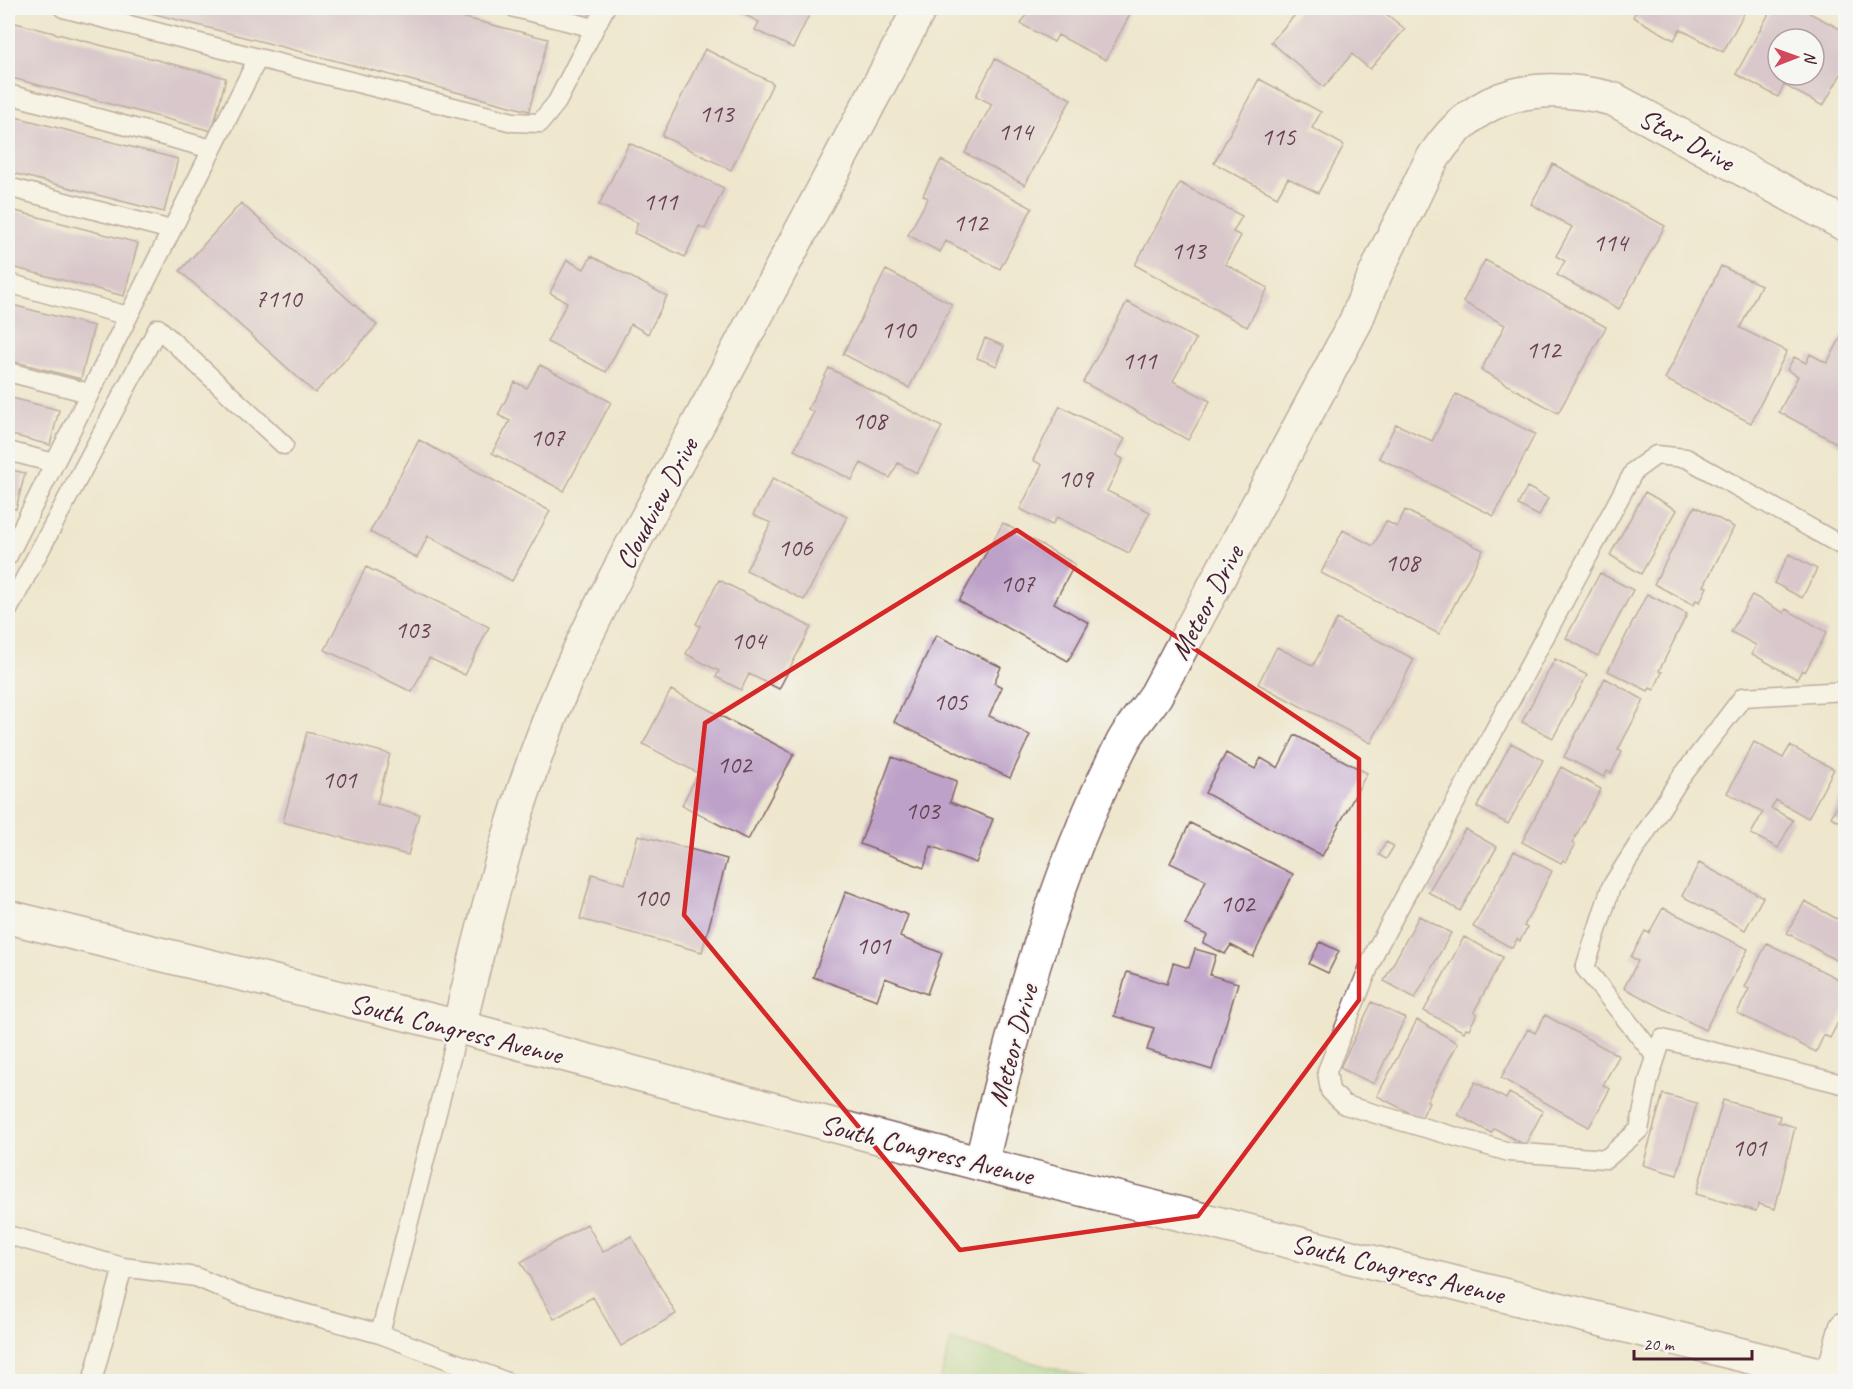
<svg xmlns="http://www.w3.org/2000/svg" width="1853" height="1389" viewBox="0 0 1853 1389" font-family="Caveat,sans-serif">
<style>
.green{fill:#98d184;stroke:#717858;stroke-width:1.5}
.building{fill:#bea1c8;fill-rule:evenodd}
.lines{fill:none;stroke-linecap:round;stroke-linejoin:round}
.lane-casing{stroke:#836564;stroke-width:21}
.street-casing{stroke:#836564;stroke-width:36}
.primary-casing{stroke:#836564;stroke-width:36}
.lane{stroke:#fff;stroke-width:18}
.street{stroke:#fff;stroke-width:33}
.primary{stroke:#fff;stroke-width:33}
.marked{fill:none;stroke:#d62828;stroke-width:4.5;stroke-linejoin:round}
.labels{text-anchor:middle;stroke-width:4.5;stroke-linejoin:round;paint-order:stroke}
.number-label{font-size:26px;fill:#674052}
.street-label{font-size:28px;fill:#4a1f2b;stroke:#f6f6f2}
</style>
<rect width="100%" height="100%" fill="#f6f6f2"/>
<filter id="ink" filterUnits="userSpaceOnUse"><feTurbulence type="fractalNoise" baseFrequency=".0167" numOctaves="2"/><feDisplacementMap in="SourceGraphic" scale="12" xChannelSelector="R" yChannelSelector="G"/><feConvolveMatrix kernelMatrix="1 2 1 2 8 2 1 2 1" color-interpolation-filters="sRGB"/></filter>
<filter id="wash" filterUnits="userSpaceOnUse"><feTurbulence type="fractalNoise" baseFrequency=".008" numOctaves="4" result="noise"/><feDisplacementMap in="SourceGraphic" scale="24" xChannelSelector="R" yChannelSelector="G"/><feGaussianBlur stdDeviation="1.35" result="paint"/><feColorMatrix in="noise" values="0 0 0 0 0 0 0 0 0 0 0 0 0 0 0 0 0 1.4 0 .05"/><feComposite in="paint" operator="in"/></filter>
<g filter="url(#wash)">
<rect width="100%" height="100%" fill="#eee7ce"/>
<!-- green -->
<path class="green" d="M951 1340 1086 1377 1085 1381H940Z"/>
<g id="blocks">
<!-- building -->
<path class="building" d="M132 8H426L548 39 529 111Z
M571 8H591L590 13Z
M732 8H817L814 13 811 11 793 48 755 30 759 22Z
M1030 8H1133L1106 60 1058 35 1054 42 1021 24Z
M1301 8H1379L1405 29 1370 69 1352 54 1324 87 1271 42Z
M1471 8H1490L1472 13Z
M1638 8H1747L1723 52 1680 29 1674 40 1633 17Z
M1772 8H1800L1846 32V65L1823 106 1784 85 1778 97 1736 74ZM1778 39H1814V75H1778Z
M8 21 226 78 212 131 8 77Z
M705 49 773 83 731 170 662 136Z
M995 59 1071 99 1025 185 965 153 992 104 976 96Z
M1259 79 1321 112 1312 128 1344 145 1318 193 1288 178 1277 197 1214 163Z
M1846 114V129L1840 126Z
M8 115 178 159 164 212 8 172Z
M629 143 724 188 705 229 699 226 685 257 634 233 638 223 599 205Z
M941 160 1032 208 1000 269 946 241 940 252 908 235 928 198 923 195Z
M1553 164 1665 226 1619 309 1557 275 1565 261 1556 256 1572 227 1531 204Z
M1180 183 1242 216 1233 232 1241 236 1225 264 1268 288 1247 327 1135 265Z
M241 203 377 325 315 393 180 271Z
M8 209 138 243 124 296 8 266Z
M591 256 667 296 648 334 631 324 606 372 547 342 567 302 550 293 567 260 584 269Z
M1485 260 1606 327 1558 413 1481 370 1505 325 1463 302Z
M1721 266 1761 285 1740 328 1787 351 1751 423 1665 379Z
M886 270 952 304 909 388 843 354Z
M1127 302 1196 339 1173 381 1210 401 1188 440 1083 382Z
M8 304 94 326 81 379 8 360Z
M1844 332 1846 333V448L1779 412 1798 376 1787 370 1794 357 1806 363 1810 354 1827 363Z
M985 338 1004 346 997 366 977 358Z
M540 365 611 402 564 491 492 453 510 421 498 415 515 382 527 388Z
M829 368 942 427 917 473 898 463 890 478 861 463 852 480 794 450 814 412 808 409Z
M1456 394 1535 434 1494 516 1379 458 1396 424 1432 441Z
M8 397 59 410 50 445 8 434Z
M1060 406 1125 439 1116 455 1123 459 1107 491 1150 512 1129 553 1057 517 1052 525 1020 509 1042 465 1033 460Z
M419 440 550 511 512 581 428 536 417 558 370 532Z
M8 469 25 473 16 509 8 507Z
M773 478 847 517 804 600 746 570 771 523 753 515Z
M1527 487 1548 498 1539 516 1518 505Z
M1645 492 1677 510 1641 574 1610 555Z
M1695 506 1734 527 1704 586 1707 587 1700 602 1696 600 1694 605 1654 584Z
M1405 510 1483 550 1439 634 1321 573 1343 530 1373 546 1386 521 1397 527Z
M1003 523 1075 564 1054 603 1089 623 1068 661 959 601Z
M1789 554 1817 569 1802 598 1774 583Z
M366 567 489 627 465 675 429 658 412 692 325 650Z
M1600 573 1633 590 1598 656 1566 638Z
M719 580 811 627 779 689 749 674 741 690 716 677 719 671 686 654 700 626 696 624Z
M1647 594 1687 614 1659 671 1662 672 1654 690 1650 688 1648 691 1608 671Z
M1752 595 1784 613 1786 609 1827 632 1805 672 1802 670 1797 679 1752 654 1756 645 1731 632Z
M1337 619 1414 659 1371 743 1258 684 1277 647 1313 666Z
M936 635 1001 667 994 683 1002 687 989 716 1030 735 1010 778 894 722Z
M1555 659 1587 675 1553 738 1522 722Z
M1605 678 1644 700 1618 750 1622 752 1611 773 1607 771 1604 777 1564 757Z
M671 690 794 754 748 840 682 805 698 773 643 744Z
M307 732 390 754 377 804 419 814 408 855 283 822Z
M1295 735 1367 773 1322 856 1205 793 1226 753 1255 769 1261 758 1278 768Z
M1754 742 1783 758 1790 746 1834 769 1808 818 1776 800 1771 808 1793 820 1778 848 1751 834 1763 812 1727 793Z
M1511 743 1543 760 1508 824 1477 807Z
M892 757 957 781 950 802 993 819 976 863 931 846 924 868 860 844Z
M1561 767 1601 789 1572 843 1575 845 1566 862 1563 860 1561 863 1522 842Z
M1846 789V825L1831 817Z
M1190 823 1293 874 1253 957 1231 945 1225 954 1203 943 1207 935 1185 925 1206 880 1170 863Z
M1465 829 1497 847 1460 911 1428 892Z
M638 835 727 859 702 952 580 919 592 874 625 884Z
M1386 842 1394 846 1386 859 1379 855Z
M1514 851 1552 871 1524 926 1527 928 1523 935 1520 941 1517 939 1512 948 1473 927Z
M1699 863 1763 897 1745 930 1682 896Z
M846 891 908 915 900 937 942 953 927 994 885 978 877 1000 813 977Z
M1805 901 1846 924V966L1787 933Z
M1663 908 1748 949 1705 1030 1624 988 1638 961 1631 957 1645 931 1649 933Z
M1419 916 1451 933 1415 998 1384 981Z
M1464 937 1503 957 1474 1012 1477 1014 1469 1029 1466 1028 1464 1032 1424 1011Z
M1320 942 1339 951 1328 973 1309 964Z
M1767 943 1846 983V1007L1830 1038 1824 1035 1816 1052 1737 1013 1749 989 1745 987Z
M1195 949 1216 955 1210 975 1238 983 1212 1070 1147 1050 1154 1028 1114 1016 1127 972 1167 984 1173 963 1189 968Z
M1372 1002 1405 1018 1374 1084 1340 1068Z
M1545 1015 1619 1056 1603 1085 1610 1089 1589 1127 1501 1078 1528 1029 1535 1033Z
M1417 1020 1458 1043 1427 1101 1429 1102 1422 1117H1418L1377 1096Z
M1475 1082 1506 1099 1509 1093 1543 1111 1525 1145 1494 1128 1491 1133 1458 1115Z
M1663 1094 1697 1103 1677 1175 1643 1165Z
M1723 1100 1780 1116 1778 1122 1795 1127 1775 1209 1758 1204 1756 1211 1696 1194Z
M587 1224 603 1252 631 1236 676 1314 621 1346 593 1297 554 1319 521 1262Z
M200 1376 216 1381V1382H199Z"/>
</g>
</g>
<g filter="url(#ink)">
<use href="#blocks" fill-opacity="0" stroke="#836564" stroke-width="1.5"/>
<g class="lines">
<!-- lane casing -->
<g class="lane-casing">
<path id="lane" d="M63 8 258 58
M515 8 594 28
M8 94 212 149
M8 187 171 230
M8 283 128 316
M8 372 89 393
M8 451 54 463
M1846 548 1686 458 1656 455 1634 471 1376 950 1327 1071 1330 1091 1345 1105 1509 1152 1606 1159 1639 1130 1649 1079 1662 1039 1846 1085
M8 556 258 58 513 122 540 123 557 102 605 8
M8 610 158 328 284 445
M1656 1057 1585 968 1611 887 1679 780 1743 697 1846 691
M8 1235 123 1267 196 1277 238 1295 380 1334 507 1382
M380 1334 459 1027
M92 1382 123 1267"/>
</g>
<!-- street casing -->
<g class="street-casing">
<path id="street" d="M459 1027C487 909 518 789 567 677 611 579 665 486 716 391 784 264 852 136 920 8
M981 1164C1016 1019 1054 873 1124 740 1133 724 1146 710 1156 695L1356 321C1371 280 1390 242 1410 204 1418 188 1425 170 1435 155 1479 89 1541 81 1613 99L1846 225
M1832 1378 1846 1328"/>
</g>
<!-- primary casing -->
<g class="primary-casing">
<path id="primary" d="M8 917 459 1027 981 1164 1846 1381"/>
</g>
<!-- lane -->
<use href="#lane" class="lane"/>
<!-- street -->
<use href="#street" class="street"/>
<!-- primary -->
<use href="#primary" class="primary"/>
</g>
</g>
<!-- marked area -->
<path d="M0 0H1853V1389H0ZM1017 530 1359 759V1000L1198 1216 960 1250 684 915 705 723Z" fill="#eee7ce" fill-opacity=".55" fill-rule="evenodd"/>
<path class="marked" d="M1017 530 1359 759V1000L1198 1216 960 1250 684 915 705 723Z"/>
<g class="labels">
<!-- number labels -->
<g class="number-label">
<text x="716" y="122">113</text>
<text x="1015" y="140">114</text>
<text x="1278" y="145">115</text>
<text x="660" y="210">111</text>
<text x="970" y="231">112</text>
<text x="1610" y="251">114</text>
<text x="1188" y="259">113</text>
<text x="278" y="307">7110</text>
<text x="898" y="338">110</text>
<text x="1543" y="358">112</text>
<text x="1139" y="369">111</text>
<text x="869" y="429">108</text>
<text x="547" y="446">107</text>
<text x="1075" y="487">109</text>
<text x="795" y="556">106</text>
<text x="1402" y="571">108</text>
<text x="1017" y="592">107</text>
<text x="412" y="638">103</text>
<text x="748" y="649">104</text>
<text x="950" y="710">105</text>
<text x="734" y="773">102</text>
<text x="339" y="788">101</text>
<text x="922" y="819">103</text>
<text x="651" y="906">100</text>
<text x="1237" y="912">102</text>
<text x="873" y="954">101</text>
<text x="1749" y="1156">101</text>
</g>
<!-- street labels -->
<g class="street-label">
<text transform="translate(1687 139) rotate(28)" y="10">Star Drive</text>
<text transform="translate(656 503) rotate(-62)" y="10">Cloudview Drive</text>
<text transform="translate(1206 602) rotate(-62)" y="10">Meteor Drive</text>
<text transform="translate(456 1028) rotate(14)" y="10">South Congress Avenue</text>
<text transform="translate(1012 1045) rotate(-75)" y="10">Meteor Drive</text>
<text transform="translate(927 1149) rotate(14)" y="10">South Congress Avenue</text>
<text transform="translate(1398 1268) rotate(14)" y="10">South Congress Avenue</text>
</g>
</g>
<!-- margin -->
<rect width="1853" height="1389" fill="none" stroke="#f6f6f2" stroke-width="30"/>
<!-- north arrow -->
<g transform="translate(1796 57) rotate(89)"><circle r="28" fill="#f6f6f2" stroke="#b1a0a2" stroke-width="1.5"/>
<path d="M0-4.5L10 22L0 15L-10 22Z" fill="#d1495b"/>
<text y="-9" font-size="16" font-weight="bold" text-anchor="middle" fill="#4a1f2b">N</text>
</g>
<!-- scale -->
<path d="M1634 1350v9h118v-9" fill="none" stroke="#4a1f2b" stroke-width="3"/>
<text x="1643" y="1350" font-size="18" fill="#4a1f2b" stroke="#f6f6f2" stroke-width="4.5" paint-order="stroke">20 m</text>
</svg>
